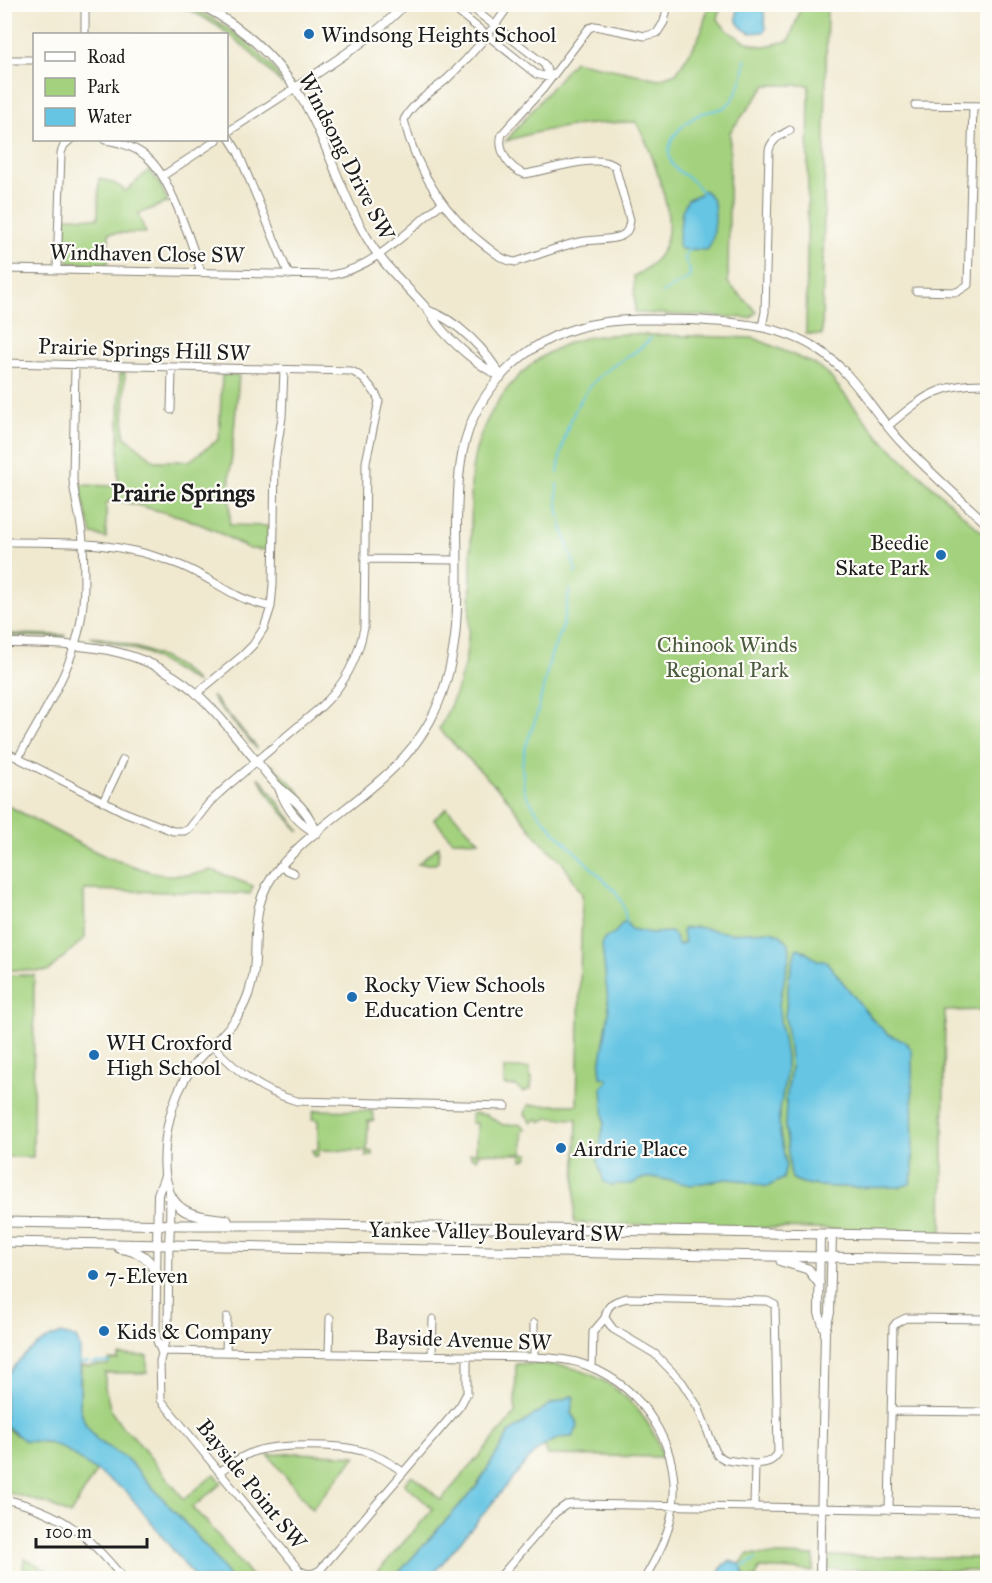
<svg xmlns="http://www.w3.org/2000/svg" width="992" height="1583" viewBox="0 0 992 1583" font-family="'IM FELL Great Primer',serif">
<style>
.green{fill:#a3d17e;stroke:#60764d;stroke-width:1.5}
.water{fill:#65c5e3;stroke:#407080;stroke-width:1.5}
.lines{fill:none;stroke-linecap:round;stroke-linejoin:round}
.stream{stroke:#65c5e3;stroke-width:2}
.minor-casing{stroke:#868276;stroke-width:9}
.tertiary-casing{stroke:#868276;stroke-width:10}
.secondary-casing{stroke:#868276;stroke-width:11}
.minor{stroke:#fff;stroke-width:7}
.tertiary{stroke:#fff;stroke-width:8}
.secondary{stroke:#fff;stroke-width:9}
.poi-dot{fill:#1f6fb2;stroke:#fdfcf7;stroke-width:2}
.labels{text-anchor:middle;stroke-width:4.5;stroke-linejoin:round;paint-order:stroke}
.poi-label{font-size:22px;fill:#1c1c1c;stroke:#fdfcf7;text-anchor:start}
.street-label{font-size:22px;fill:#1c1c1c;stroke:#fdfcf7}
.park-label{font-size:22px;fill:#4b5b3e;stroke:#fdfcf7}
.neighbourhood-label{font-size:24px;font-weight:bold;fill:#1c1c1c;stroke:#fdfcf7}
</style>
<rect width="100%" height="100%" fill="#fdfcf7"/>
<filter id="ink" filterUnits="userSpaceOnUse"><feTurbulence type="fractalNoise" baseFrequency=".0167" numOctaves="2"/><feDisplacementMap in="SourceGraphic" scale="12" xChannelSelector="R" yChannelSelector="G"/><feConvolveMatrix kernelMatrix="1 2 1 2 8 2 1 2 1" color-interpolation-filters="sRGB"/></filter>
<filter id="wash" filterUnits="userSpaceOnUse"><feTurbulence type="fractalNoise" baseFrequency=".008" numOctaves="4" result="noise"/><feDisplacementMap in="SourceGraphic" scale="24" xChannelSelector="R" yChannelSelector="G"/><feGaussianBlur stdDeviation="1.35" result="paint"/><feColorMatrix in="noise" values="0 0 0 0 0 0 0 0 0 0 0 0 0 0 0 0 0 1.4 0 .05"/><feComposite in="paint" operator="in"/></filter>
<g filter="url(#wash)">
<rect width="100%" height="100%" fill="#f0e9d0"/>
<!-- green -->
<path class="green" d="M176 5C202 4 276 59 282 84 251 51 220 21 176 5Z
M709 5H721L718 19C725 32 749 46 764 46 772 45 781 42 789 41L802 5H827L822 335 806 334 809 85H766L730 132 728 283 757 312 750 318 635 313 634 276C679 253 671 218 659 178 653 158 647 140 636 122 589 123 552 126 506 141L574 61 659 79 676 73 693 48 701 32Z
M149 170 159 183 168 202 138 214 146 233H109L108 264 70 263 65 255 66 217 98 218 99 178 116 184 126 191Z
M625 334 754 338 814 364 828 374 879 437 987 537V1010L945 1011 942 1232 574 1223 577 1119 548 1118 541 1122 537 1118 532 1123 525 1114 528 1105H577L582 894 562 862 541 842 505 796 439 729C452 704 464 677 467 648 472 604 471 559 471 515 472 500 470 485 472 470 479 416 516 365 566 344 585 336 605 335 625 334Z
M120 373H125L124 436 155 461H189L219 439 222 375H239L230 476V525L268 526V550L249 549 214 530 182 517 121 501 111 500 106 504V538L92 534 82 498 81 485 118 486Z
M5 634 65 635V637L5 636Z
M89 636C122 641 176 656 197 683L146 653 117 644 92 638Z
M212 696 256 746V748L215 702Z
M272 765 295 787 317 816 273 770Z
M258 777 262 780 300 832 275 804Z
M5 804 80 844 107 857 148 871 165 875H189L212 870 253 886 250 894 84 890 85 938 48 971 5 970Z
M447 808 479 841 452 840 434 819Z
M439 846 438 862 435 864H418Z
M5 975H34L33 1157H5Z
M504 1068H530V1078H532L531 1089 523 1092 515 1086 504 1085Z
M314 1110 373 1111 374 1121H368L367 1151 373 1152V1155L366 1157V1151L319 1150 318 1156H314L312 1150H318V1120L312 1119Z
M472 1113 487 1115 503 1125 521 1124 526 1129 521 1133 523 1135V1153L529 1154 527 1159 522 1160V1154L478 1153 477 1159 471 1157 470 1153H476L477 1123H471Z
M119 1355 147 1356V1373H105V1388L111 1411 122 1427 133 1436 184 1499 215 1474 222 1483 192 1508 206 1521 253 1578H230L210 1551 128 1460 97 1440 85 1423 80 1408 81 1366 108 1365 109 1360H118Z
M516 1364C533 1364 551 1363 568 1367 612 1377 651 1412 662 1457L548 1455 544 1445C552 1439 562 1436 572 1437L577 1421 571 1412 572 1396 549 1405 509 1433 477 1486 394 1578H372L433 1509 404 1484 412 1475 441 1500 515 1414Z
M4 1425C20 1444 41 1438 60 1447 73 1453 85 1462 97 1470L70 1515 48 1504 5 1492Z
M299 1453 356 1456 312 1509 268 1455Z
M748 1554 814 1556 813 1571 759 1568 756 1578H743L744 1574 740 1564Z
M828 1556 987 1558V1571L828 1569Z
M25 1558 60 1578H25L23 1565Z"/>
<!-- water -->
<path class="water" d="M738 5H763L766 29 763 32 750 33C735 25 735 20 738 5Z
M704 190C708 193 711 196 713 201 717 211 715 242 707 250L681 249 678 246 682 211 688 199 698 195Z
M623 922 627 923 631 929 652 933 672 932 679 945 685 942 682 933 683 929 696 927 729 933 770 931 779 934 789 943 790 953 779 1005 780 1021 786 1057V1075L779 1116 780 1133 786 1165 783 1179 767 1187 739 1180 726 1179 691 1185 657 1178H644L632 1184H616L613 1186 604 1182 597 1160 604 1123 602 1087 608 1080 606 1078 601 1077 600 1066 609 1011 602 945C603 934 608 938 614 933 618 931 620 925 623 922Z
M799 948 819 961H826L872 1019 888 1034 906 1042 912 1051V1060L913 1173 910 1184 900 1187C878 1187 803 1191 791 1177L785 1127 786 1099 791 1067 785 1016 789 978 796 949Z
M60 1334 76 1338 80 1347V1408L85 1423 97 1440 128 1460 210 1551 230 1578H195L127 1492 61 1447 46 1442 25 1441 5 1425V1377C20 1358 36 1341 60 1334Z
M572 1396 574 1397 571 1412 577 1421 578 1427 572 1437C556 1436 545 1445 533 1454L430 1578H394L477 1486 509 1433 549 1405Z
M730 1561 740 1564 744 1574 743 1578H715L723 1565Z"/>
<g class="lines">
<!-- stream -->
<path class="stream" d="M702 192C697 186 692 180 686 176 680 172 676 171 672 164 661 144 682 123 700 114 707 111 716 111 723 108 737 101 745 74 745 59
M662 293 689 278 690 271 684 257 689 249
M558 473C562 434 577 391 610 368 624 358 640 351 651 338
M557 484C556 514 566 542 576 570L575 574
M570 589 562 629 551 655 536 718 526 745 522 765 524 791 537 812 558 835 616 892 623 905 627 923
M81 1363 88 1362
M92 1363 109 1362
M741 1567 756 1559"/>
</g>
</g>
<g filter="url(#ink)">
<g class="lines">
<!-- minor casing -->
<g class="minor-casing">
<path id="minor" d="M448 4 536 74 551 78
M467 4 544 64 551 78
M510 4C492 31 471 56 447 79 433 91 412 103 404 120 416 170 446 217 487 247 496 254 504 261 515 262 536 256 557 247 579 242 592 239 609 241 621 236 628 233 629 227 630 220L615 166C595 152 548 171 525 174 509 169 497 150 502 134L543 89 589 28 595 26 645 36 657 33 664 22 668 4
M85 34V4
M4 60H34
M915 105 988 106
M226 133 238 152 289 275
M226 133 295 88
M105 140C148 146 161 168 177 206 186 228 194 250 201 272
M164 175 217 140
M4 269 331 275C375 268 408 230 442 203
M57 269 61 153 64 145 70 140
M916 291 957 292 968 285 973 106
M762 327 765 312 769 150C772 139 780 136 790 130
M4 363 351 371C362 375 375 390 379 401L366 462 364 628C358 659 345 684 322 706L225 788 209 803 189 829 184 831H173L124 812 4 751
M171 410 172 368
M888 426C924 396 939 383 988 384
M4 542C69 542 119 541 180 565 200 573 217 585 236 595 247 601 259 604 271 607
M365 559 457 560
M196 694 242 656 253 645 264 628 271 607 273 585 275 462 282 417 284 371
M18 758C40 719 67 678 78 634 86 604 84 572 83 542 82 520 74 500 73 479L75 365
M103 802 123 760
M280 867 294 873
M213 1046C239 1073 260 1091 297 1101L506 1106
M157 1244 156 1330 157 1341 161 1351
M169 1244 168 1330 160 1361 161 1400 299 1570C307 1575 312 1575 320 1570L460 1406 467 1393V1356
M161 1351 534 1357C552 1358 571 1359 588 1366 643 1388 681 1446 673 1506 670 1533 658 1555 645 1578
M226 1352 227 1317
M329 1354 330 1318
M432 1355 433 1319
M534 1357V1323
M592 1368 593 1332 605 1318
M891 1411 988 1412
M219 1472C231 1464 242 1455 256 1451 279 1444 338 1444 362 1451 378 1455 391 1463 403 1472
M4 1499C62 1512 87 1534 123 1578
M754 1507 755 1464C765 1463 772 1463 778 1453L775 1305 767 1301 627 1298C614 1301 607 1304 605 1318L613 1329 655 1354 682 1382 698 1407 717 1455 726 1460 755 1464
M889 1510 893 1327 896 1323 906 1318 988 1319
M499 1578 555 1513 566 1505 574 1504 988 1511"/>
</g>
<!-- tertiary casing -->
<g class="tertiary-casing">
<path id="tertiary" d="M199 4C250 30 288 69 313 119 332 158 344 199 366 236 382 265 406 285 427 309 432 314 434 320 438 325 453 344 479 366 501 377
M295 88C333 62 374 38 405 4
M429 311C457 320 487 351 501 377
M4 643C75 644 138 643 195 692 219 713 238 740 259 764 265 772 272 781 280 788 298 803 307 810 317 833
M279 788C287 809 297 823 317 833
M820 1234 819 1313 825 1331
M157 1244 158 1194 165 1176
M169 1244C170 1228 171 1212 170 1197 170 1189 166 1182 165 1174 162 1138 171 1098 191 1069 211 1041 235 1031 248 995 265 949 242 911 279 868 325 814 395 785 430 721 464 657 457 590 457 521 458 492 458 463 467 435 473 413 487 392 502 375 555 317 618 318 691 320 734 322 782 325 819 350 854 373 874 414 902 443 929 472 959 498 988 525
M820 1578 825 1331 830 1313 832 1234"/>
</g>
<!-- secondary casing -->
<g class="secondary-casing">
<path id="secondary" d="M170 1194C180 1217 205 1217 227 1220
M4 1222 182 1225H318L988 1237
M4 1242 988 1260
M119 1248C142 1252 151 1257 157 1279
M781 1261 808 1269 819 1283"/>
</g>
<!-- minor -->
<use href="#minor" class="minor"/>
<!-- tertiary -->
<use href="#tertiary" class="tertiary"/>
<!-- secondary -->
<use href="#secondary" class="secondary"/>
</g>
</g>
<!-- markers -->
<g class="poi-dot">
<circle cx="309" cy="34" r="6"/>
<circle cx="941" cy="555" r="6"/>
<circle cx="352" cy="997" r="6"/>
<circle cx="94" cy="1055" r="6"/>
<circle cx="561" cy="1148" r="6"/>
<circle cx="93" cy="1275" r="6"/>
<circle cx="104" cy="1331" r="6"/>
</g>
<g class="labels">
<!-- poi labels -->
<g class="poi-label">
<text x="321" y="42">Windsong Heights School</text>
<text x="929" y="550" text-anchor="end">Beedie<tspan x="929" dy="25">Skate Park</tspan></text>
<text x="364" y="992">Rocky View Schools<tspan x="364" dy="25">Education Centre</tspan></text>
<text x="106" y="1050">WH Croxford<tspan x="106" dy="25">High School</tspan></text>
<text x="573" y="1156">Airdrie Place</text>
<text x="105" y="1283">7-Eleven</text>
<text x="116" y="1339">Kids &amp; Company</text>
</g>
<!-- street labels -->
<g class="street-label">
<text transform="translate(347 156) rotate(63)" y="8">Windsong Drive SW</text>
<text transform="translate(147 253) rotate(1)" y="8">Windhaven Close SW</text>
<text transform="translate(144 349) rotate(2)" y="8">Prairie Springs Hill SW</text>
<text transform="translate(496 1231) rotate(1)" y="8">Yankee Valley Boulevard SW</text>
<text transform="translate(463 1339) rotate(2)" y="8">Bayside Avenue SW</text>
<text transform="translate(252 1484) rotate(51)" y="8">Bayside Point SW</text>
</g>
<!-- park labels -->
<g class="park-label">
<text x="727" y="652">Chinook Winds<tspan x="727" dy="25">Regional Park</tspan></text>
</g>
<!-- neighbourhood labels -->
<g class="neighbourhood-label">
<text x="183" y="501">Prairie Springs</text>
</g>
</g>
<!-- margin -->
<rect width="992" height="1583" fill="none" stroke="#fdfcf7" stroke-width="24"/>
<!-- legend -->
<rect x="33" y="33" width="195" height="108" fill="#fdfcf7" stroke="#a3a29f" stroke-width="1.5"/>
<rect x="45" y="52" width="30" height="9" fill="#ffffff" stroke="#a3a29f" stroke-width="1.5"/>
<text x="87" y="63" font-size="18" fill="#1c1c1c">Road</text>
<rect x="45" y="78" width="30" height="18" fill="#a3d17e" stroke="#a3a29f" stroke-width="1.5"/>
<text x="87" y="93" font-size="18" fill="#1c1c1c">Park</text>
<rect x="45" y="108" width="30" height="18" fill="#65c5e3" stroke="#a3a29f" stroke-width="1.5"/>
<text x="87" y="123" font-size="18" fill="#1c1c1c">Water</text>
<!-- scale -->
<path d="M36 1538v9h111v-9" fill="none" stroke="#1c1c1c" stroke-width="3"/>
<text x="45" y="1538" font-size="18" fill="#1c1c1c" stroke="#fdfcf7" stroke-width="4.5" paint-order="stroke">100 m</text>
</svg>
